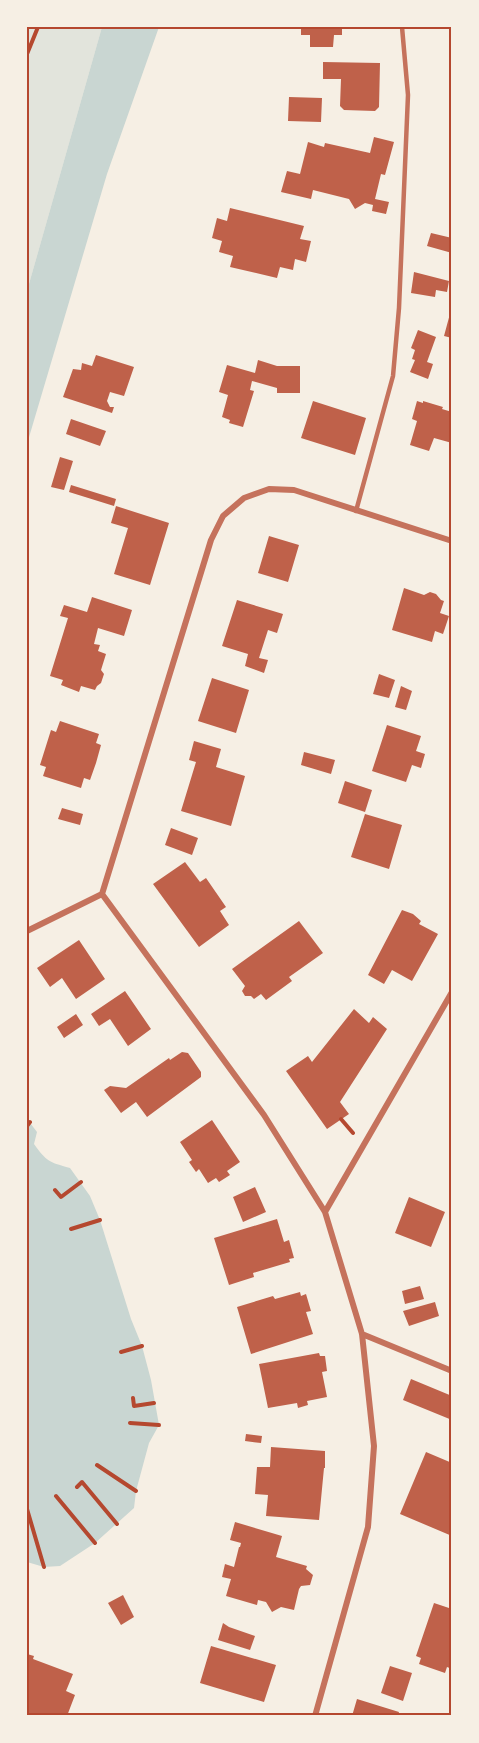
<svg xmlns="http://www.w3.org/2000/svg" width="479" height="1743" viewBox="0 0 479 1743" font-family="'Source Sans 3',sans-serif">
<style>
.green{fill:#e2e4dc}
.water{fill:#c9d6d2}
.building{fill:#bf614a}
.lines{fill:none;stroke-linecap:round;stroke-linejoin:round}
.path{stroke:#b5482f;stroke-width:4}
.service{stroke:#c5725c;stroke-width:4.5}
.minor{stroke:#c5725c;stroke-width:6}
.neatline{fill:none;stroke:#b5482f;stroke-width:2}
</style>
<rect width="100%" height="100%" fill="#f6efe4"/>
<!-- green -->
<path class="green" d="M27 27H102L27 291Z"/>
<!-- water -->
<path class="water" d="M102 27H159L107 174 27 444V291Z
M27 1119 37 1132 34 1144C47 1162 49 1162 70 1168L90 1196 100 1220 131 1319 142 1346 151 1380 159 1425 149 1443 136 1491 134 1508 95 1543 60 1566 44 1567 27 1562Z"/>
<!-- building -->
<path class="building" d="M301 27H342V35H334L333 47H310V35H301Z
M323 62 380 63 379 107 375 111 344 110 340 106 341 79H323Z
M289 97 322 98 321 122 288 121Z
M374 137 394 142 385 175 381 174 375 199 389 202 386 214 372 211 373 205 365 203 355 209 349 199 313 190 311 199 281 192 287 171 300 174 308 142 324 147 325 143 370 153Z
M230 208 304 226 300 239 311 241 306 262 295 259 293 270 280 267 277 278 230 267 233 256 219 252 222 241 212 238 217 218 227 221Z
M431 233 452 238V253L427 246Z
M414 272 449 281 447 292 436 290 435 297 411 293Z
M451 310H452V338L444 336Z
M418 330 436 337 427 362 433 364 428 379 410 372 415 360 412 359 415 350 411 348Z
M96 355 134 367 124 396 110 392 107 401 110 407H114L112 413 63 397 73 369 81 370 82 363 92 366Z
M258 360 277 366H300V393H277V388L252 381 250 390 254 391 243 427 229 423 230 420 222 417 228 395 219 392 227 365 255 373Z
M313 401 366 418 355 455 301 438Z
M417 401 423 403V401L443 407 442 409 452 412V443L434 438 429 451 410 445 417 421 412 419Z
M71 419 106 431 100 446 66 434Z
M60 457 73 461 64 490 51 487Z
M71 485 116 499 114 506 69 492Z
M116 506 169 523 150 585 114 574 128 528 111 523Z
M269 536 299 545 288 582 258 573Z
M404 588 424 595 430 592 436 594 441 600 444 601 440 613 449 616 443 634 435 631 432 642 392 630Z
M92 597 132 610 124 636 98 628 94 644 100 645 98 651 106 654 101 670 104 674 101 683 97 686 95 690 81 686 79 692 61 685 63 680 50 676 68 618 60 616 64 605 87 612Z
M237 600 283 614 277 633 268 630 259 658 268 660 264 673 245 666 248 654 222 646Z
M379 674 395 680 389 698 373 694Z
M212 678 249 690 236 733 198 721Z
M401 686 412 691 406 710 395 707Z
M60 721 99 734 96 743 101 745 96 763 90 780 84 778 81 788 43 776 46 767 40 765 51 730 56 732Z
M387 725 421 736 416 751 425 754 421 768 412 765 406 782 372 771Z
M194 741 221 749 216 767 245 776 231 826 181 811 196 762 189 760Z
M304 752 335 760 331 774 301 765Z
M345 781 372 790 365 812 338 803Z
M62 808 83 814 80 825 58 819Z
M365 814 402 825 389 869 351 857Z
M171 828 198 838 192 855 165 845Z
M185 862 200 882 206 878 226 907 220 911 229 925 199 947 153 884Z
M402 910 413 914 421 921 419 924 438 934 412 981 392 970 384 984 368 975Z
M299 921 323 953 289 977 292 981 266 1000 261 994 254 999 251 996H245L242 991 245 986 232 969Z
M79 940 105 979 76 999 62 978 50 987 37 968Z
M125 991 151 1029 128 1046 110 1019 99 1026 91 1014Z
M354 1009 369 1023 373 1017 387 1029 340 1102 349 1114 327 1129 286 1071 308 1056 312 1062Z
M76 1014 83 1025 64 1038 57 1027Z
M182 1052 188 1053 201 1072V1077L147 1117 136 1102 121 1113 104 1090 110 1086 126 1088 169 1058 170 1060Z
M212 1120 240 1162 227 1171 230 1175 219 1182 216 1178 208 1183 199 1169 196 1172 189 1162 192 1160 180 1142Z
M255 1187 266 1212 243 1222 233 1197Z
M409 1197 445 1212 431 1247 395 1233Z
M277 1219 284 1242 289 1240 294 1258 289 1259 290 1262 253 1273 254 1277 229 1285 214 1238Z
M420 1286 424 1299 405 1304 402 1291Z
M300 1292 301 1296 306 1294 311 1311 306 1312 313 1334 251 1354 237 1307 273 1296 275 1299Z
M435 1302 439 1316 409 1326 403 1311Z
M319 1353 320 1356H325L327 1371 322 1372 327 1397 307 1401 308 1405 298 1408 297 1403 268 1408 259 1364Z
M411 1379 452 1396V1420L403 1400Z
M246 1434 262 1436 261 1443 245 1441Z
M271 1447 325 1451V1468H324L319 1520 266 1516 268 1495 255 1494 257 1467H270Z
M426 1452 452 1463V1536L400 1514Z
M235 1522 282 1536 276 1557 307 1566 306 1569 313 1575 310 1585 301 1586 299 1589 294 1610 281 1607 272 1612 266 1602 258 1600 257 1605 226 1596 231 1579 222 1577 225 1564 234 1567 239 1547H240L241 1543 230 1540Z
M123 1595 134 1617 121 1625 108 1603Z
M434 1603 452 1609V1669L447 1667 445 1673 419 1664 421 1658 416 1656Z
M223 1623 229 1627 255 1636 250 1650 218 1640Z
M211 1646 276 1665 264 1702 200 1683Z
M27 1654 34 1656 33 1659 73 1674 66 1691 75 1695 67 1716H27Z
M390 1666 412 1673 403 1701 381 1693Z
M357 1699 399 1712 398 1716H352Z"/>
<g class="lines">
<!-- path -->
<path class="path" d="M27 54 38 27
M341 1119 353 1133
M27 1126 30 1122
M55 1190 61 1197 81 1182
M71 1229 100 1220
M121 1352 142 1346
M133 1398 134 1406 154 1403
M130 1423 159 1425
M97 1465 136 1491
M77 1487 82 1482 117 1524
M56 1496 95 1543
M27 1509 44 1567"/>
<!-- service -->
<path class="service" d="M356 511 393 376 399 308 408 95 402 27"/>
<!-- minor -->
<path class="minor" d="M102 894 264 1115 325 1212 362 1334 374 1446 368 1527 315 1716
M102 894 211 540 223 516 244 498 269 489 294 490 452 541
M27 931 102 894
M325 1212 452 992
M362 1334 452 1371"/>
</g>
<!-- border -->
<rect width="479" height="1743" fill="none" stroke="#f6efe4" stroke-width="57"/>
<rect x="28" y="28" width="422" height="1686" class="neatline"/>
</svg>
